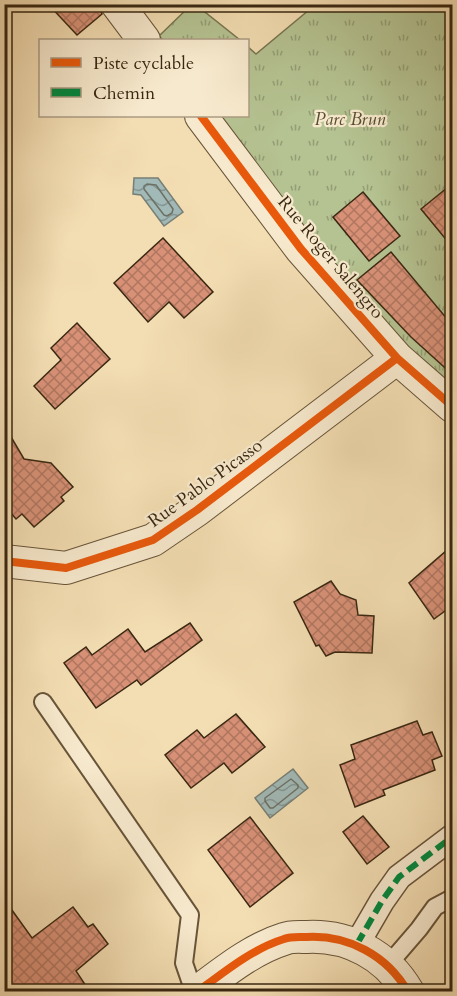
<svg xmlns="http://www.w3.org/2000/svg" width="457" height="996" font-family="Cardo,serif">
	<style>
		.park { fill: url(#park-tufts); stroke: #777451; stroke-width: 1.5 }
		.water { fill: url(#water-waves); stroke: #777f75; stroke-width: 1.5 }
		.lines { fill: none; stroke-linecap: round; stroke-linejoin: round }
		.shore { stroke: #6d7064; stroke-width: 1.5 }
		.building { fill: url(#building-cross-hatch); stroke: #392711; stroke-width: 1.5 }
		.service-casing { stroke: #685439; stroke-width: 20 }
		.pedestrian-casing { stroke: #685439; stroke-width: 27 }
		.minor-casing { stroke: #685439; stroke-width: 34 }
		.service { stroke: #f7e9cd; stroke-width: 16 }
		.pedestrian { stroke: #f7e9cd; stroke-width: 24 }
		.minor { stroke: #f7e9cd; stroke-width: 32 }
		.quiet { stroke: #00873e; stroke-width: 6; stroke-dasharray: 12 6; stroke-linecap: butt }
		.cycleway-casing { stroke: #f7e9cd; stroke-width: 11 }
		.cycleway { stroke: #e8590c; stroke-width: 8 }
		.labels { text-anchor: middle; stroke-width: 4.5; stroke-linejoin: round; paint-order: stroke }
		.park-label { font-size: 18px; font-style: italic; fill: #584e31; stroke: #f7e9cd }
		.street-label { font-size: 18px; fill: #392711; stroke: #f7e9cd }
	</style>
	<defs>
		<pattern id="park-tufts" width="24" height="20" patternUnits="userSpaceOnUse" patternTransform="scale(1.5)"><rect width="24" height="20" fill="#b5c291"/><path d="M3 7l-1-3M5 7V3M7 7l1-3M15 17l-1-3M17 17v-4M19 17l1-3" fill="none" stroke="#949e75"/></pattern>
		<pattern id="water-waves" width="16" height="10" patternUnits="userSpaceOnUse" patternTransform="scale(1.5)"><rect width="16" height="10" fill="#a1b9b7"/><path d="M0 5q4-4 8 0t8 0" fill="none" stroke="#849693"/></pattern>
		<pattern id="building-cross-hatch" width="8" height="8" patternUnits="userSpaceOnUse" patternTransform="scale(1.5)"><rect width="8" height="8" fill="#d89177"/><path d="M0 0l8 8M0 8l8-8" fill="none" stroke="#b07660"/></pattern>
	</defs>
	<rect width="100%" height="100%" fill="#f3ddb2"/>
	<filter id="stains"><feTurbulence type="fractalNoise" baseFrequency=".00333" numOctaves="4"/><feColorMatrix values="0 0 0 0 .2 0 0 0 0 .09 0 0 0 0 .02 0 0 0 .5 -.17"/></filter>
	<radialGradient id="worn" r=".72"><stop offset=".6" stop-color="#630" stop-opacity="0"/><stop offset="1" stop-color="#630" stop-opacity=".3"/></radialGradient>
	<path class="park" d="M 192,4 L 196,5 L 240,40 L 163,40 L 159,36 Z
		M 315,5 L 452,5 L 452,388 C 360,311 291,210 218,116 L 248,116 L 248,47 L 256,54 Z"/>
	<path class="water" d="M 134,178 L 158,178 L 183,212 L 164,226 L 141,195 L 133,194 Z
		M 293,769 L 308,788 L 270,818 L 255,798 Z"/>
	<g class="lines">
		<path class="shore" d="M 147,184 L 156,185 L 173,209 L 172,213 L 167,216 L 164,215 L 144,189 L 144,186 Z
			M 291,779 L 298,785 L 298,788 L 273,808 L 270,808 L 265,801 L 265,798 Z"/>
	</g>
	<path class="building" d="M 48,4 L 99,4 L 102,14 L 77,35 Z
		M 453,183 L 453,248 L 421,209 Z
		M 363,192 L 400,236 L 369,261 L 333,217 Z
		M 163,238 L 213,292 L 184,318 L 169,302 L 148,322 L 114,283 Z
		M 391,252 L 453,326 L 453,375 L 411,337 L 357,280 Z
		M 77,323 L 110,359 L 55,409 L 34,386 L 61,360 L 51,348 Z
		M 4,425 L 24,459 L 51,463 L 73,487 L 61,497 L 64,501 L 34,527 L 22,514 L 16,519 L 4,505 Z
		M 453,545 L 453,605 L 434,619 L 409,583 Z
		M 331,581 L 340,594 L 356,600 L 358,615 L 374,616 L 372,653 L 335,652 L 326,656 L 319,645 L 316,646 L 294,602 Z
		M 190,623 L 202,640 L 141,685 L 137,680 L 96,708 L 64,663 L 86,647 L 92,655 L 128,629 L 145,652 Z
		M 236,714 L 265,747 L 232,773 L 224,763 L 191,788 L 165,755 L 197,730 L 204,738 Z
		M 417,721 L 423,735 L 432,732 L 442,756 L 432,760 L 435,770 L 383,790 L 385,795 L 355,807 L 340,765 L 355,759 L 351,745 Z
		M 363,816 L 389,847 L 367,864 L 343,832 Z
		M 250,817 L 293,873 L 250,907 L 208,850 Z
		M 4,899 L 32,938 L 73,907 L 88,927 L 93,924 L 108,944 L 76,971 L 90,992 L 4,992 Z"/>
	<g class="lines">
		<g class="service-casing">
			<path id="service" d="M 43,702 L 190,915 L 184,963 L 194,992
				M 388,965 L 419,929 L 435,907 L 452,898"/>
		</g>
		<g class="pedestrian-casing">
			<path id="pedestrian" d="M 357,944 L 382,901 L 399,877 L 452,837"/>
		</g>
		<g class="minor-casing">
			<path id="minor" d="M 117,4 L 144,40
				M 201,116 L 301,249 L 397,358 L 452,406
				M 4,561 L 66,568 L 153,540 L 197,510 L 397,358
				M 197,992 C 224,972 252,949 284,939 C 291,936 300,937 307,937 C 348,935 387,955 408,992"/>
		</g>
		<use href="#service" class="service"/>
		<use href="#pedestrian" class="pedestrian"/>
		<use href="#minor" class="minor"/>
		<path class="quiet" d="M 357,944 L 382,901 L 399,877 L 452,837"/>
		<g class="cycleway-casing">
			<path id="cycleway" d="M 201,116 L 301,249 L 397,358 L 452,406
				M 4,561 L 66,568 L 153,540 L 197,510 L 397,358
				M 197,992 C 224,972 252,949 284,939 C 291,936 300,937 307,937 C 348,935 387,955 408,992"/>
		</g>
		<use href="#cycleway" class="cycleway"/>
	</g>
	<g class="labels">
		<g class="park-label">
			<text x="350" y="125">Parc Brun</text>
		</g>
		<g class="street-label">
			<text transform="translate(331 257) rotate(50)" y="6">Rue Roger Salengro</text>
			<text transform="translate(205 483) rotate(-36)" y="6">Rue Pablo Picasso</text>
		</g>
	</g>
	<rect width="457" height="996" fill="none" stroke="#f3ddb2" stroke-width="24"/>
	<rect x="6" y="6" width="445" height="984" fill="none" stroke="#392711" stroke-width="3"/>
	<rect x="12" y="12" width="433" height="972" fill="none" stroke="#392711" stroke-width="1.5"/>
	<rect x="39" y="39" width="210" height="78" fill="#f7e9cd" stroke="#ab9b82" stroke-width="1.5"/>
	<rect x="51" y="58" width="30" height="9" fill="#e8590c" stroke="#ab9b82" stroke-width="1.5"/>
	<text x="93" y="69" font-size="18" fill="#392711">Piste cyclable</text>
	<rect x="51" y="88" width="30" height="9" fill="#00873e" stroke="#ab9b82" stroke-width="1.5"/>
	<text x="93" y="99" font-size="18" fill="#392711">Chemin</text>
	<rect width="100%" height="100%" filter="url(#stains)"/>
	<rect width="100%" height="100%" fill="url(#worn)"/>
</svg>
